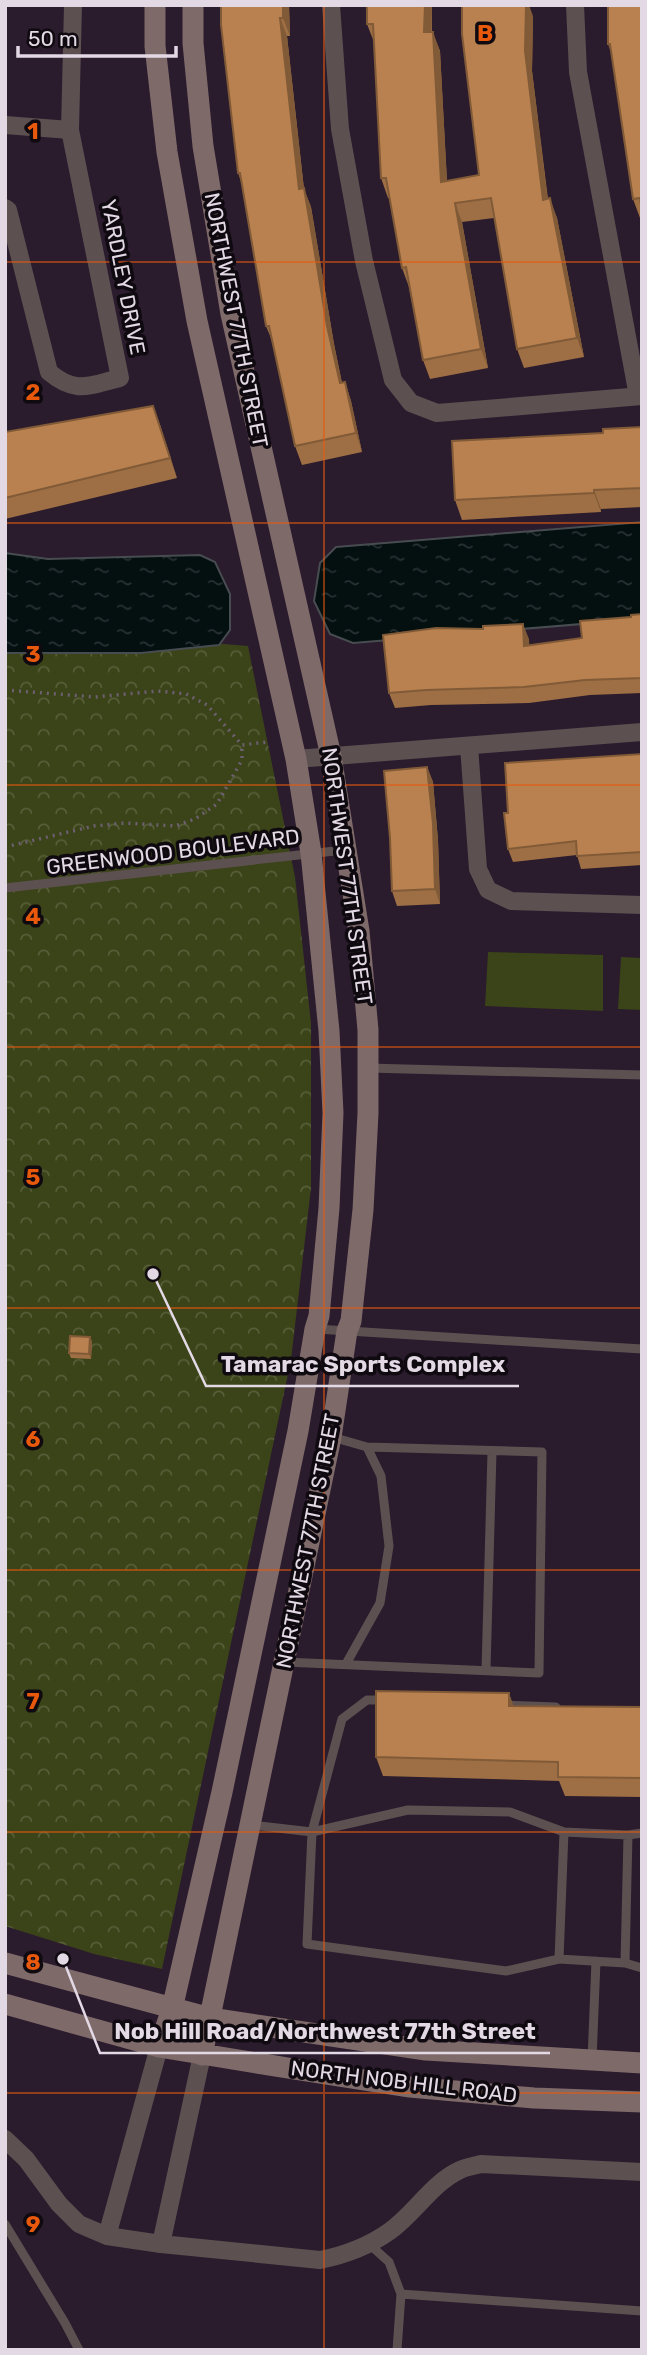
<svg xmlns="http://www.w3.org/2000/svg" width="647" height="2355" font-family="Rubik,sans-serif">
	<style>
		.green { fill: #3b4318 }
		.forest { fill: url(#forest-crowns) }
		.water { fill: url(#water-ripples); stroke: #474c50; stroke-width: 2 }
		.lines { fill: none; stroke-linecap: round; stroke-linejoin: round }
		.path { stroke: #6d6070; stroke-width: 3.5; stroke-dasharray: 2 5; stroke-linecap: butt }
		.lane { stroke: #5d5050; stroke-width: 9 }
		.street { stroke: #5d5050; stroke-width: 18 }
		.secondary { stroke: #7f6a6a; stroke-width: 21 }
		.wall { fill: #9e6f44 }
		.shaded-wall { fill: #815a37 }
		.building { fill: #b8814f; stroke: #815a37; stroke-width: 2 }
		.grid { fill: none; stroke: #e8590c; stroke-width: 2; stroke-opacity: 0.55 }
		.labels { text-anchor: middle; stroke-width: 7; stroke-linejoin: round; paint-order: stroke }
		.street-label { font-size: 21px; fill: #e3d9e5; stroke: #0f0910 }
		.grid-label { font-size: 23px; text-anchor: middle; font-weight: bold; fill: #e8590c; stroke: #0f0910; stroke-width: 7; stroke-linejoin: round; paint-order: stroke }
		.leader { fill: none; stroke: #e3d9e5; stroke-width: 2.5 }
		.callout-dot { fill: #e3d9e5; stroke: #0f0910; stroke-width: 2.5 }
		.callout-label { font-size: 23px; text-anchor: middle; font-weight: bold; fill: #e3d9e5; stroke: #0f0910; stroke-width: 7; stroke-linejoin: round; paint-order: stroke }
	</style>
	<defs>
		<pattern id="forest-crowns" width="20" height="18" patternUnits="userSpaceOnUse" patternTransform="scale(1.75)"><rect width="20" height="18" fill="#3b4318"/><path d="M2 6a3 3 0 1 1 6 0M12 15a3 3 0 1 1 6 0" fill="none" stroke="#575e39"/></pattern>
		<pattern id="water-ripples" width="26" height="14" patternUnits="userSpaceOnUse" patternTransform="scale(1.75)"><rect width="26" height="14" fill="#040f10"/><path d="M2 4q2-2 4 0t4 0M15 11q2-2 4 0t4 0" fill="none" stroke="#283133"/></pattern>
	</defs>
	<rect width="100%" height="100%" fill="#2a1b2d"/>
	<path class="green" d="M 488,952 L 603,955 L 603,1011 L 485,1006 Z
		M 621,957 L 642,958 L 642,1010 L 618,1009 Z"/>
	<path class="forest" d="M 212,643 L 248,646 L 295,877 L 311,1023 L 311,1188 L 291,1360 L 162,1969 L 94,1954 L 5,1926 L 5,644 Z"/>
	<path class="water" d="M 642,522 L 642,619 L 353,643 L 330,634 L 314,601 L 320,563 L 336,547 Z
		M 5,553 L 48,559 L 200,555 L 215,562 L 230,594 L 230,630 L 219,645 L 141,653 L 5,653 Z"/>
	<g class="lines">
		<path class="path" d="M 5,690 L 95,697 L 158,691 L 186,694 L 207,705 L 242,745 L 267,742
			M 5,847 L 94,826 L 125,823 L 175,826 L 195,819 L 217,804 L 242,760 L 242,745"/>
		<path class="lane" d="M 5,888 L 344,850
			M 368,1068 L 642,1075
			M 316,1329 L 642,1349
			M 284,1662 L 539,1673 L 542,1452 L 367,1447 L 332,1437
			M 346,1664 L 380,1603 L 389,1546 L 381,1476 L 367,1447
			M 486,1670 L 492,1452
			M 504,1705 L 556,1707
			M 251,1825 L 312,1832 L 342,1719 L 367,1700 L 388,1700
			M 642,1833 L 628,1835 L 625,1963 L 642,1968
			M 559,1959 L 564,1832
			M 625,1963 L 559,1959 L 506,1971 L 307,1944 L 312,1832 L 408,1810 L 510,1812 L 564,1832 L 628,1835
			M 592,2060 L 596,1961
			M 5,2224 L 65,2323 L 79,2350
			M 369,2244 L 389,2262 L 401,2294 L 642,2311
			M 397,2350 L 401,2294"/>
		<path class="street" d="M 331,5 L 340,129 L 364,261 L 393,380 L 411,403 L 437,413 L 642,396
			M 575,5 L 578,72 L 638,396
			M 5,125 L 70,130
			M 5,208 L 8,210 L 49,372 C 76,395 90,385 120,378 L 70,130 L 73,5
			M 469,746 L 478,869 L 488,890 L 511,901 L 642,905
			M 296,759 L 642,732
			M 5,2139 L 26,2159 L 59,2204 L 79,2224 L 107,2236 L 161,2244 L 320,2260 C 345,2255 369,2246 390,2231 C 415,2213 432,2183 460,2170 C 466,2167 474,2166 481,2164 L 642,2172
			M 107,2236 L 159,2047
			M 161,2244 L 202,2055"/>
		<path class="secondary" d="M 155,5 L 155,46 L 167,152 L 197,321 L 296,759 L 311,853 L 329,1031 L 333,1113 L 329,1208 L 319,1316 L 315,1329 L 298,1431 L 222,1792 L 172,2009 L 159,2047
			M 193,5 L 193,43 L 203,146 L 231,314 L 331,756 L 359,931 L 368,1030 L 368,1113 L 363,1210 L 351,1321 L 347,1331 L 331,1437 L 202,2055
			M 5,1963 L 210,2018 L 426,2050 L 642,2063
			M 5,2004 L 159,2047 L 306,2071 L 410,2087 L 534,2098 L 642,2102"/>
	</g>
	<path class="wall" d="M 221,5 L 289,5 L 290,36 L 287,36 L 304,189 L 311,207 L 334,344 L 342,383 L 345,382 L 351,401 L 362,452 L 302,465 L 295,446 L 273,343 L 266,326 L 243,187 L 238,173 Z
		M 367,5 L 432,5 L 432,32 L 440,51 L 447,181 L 479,175 L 533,16 L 532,71 L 548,199 L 557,218 L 584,357 L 524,368 L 517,349 L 494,218 L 462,222 L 488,368 L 430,379 L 423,360 L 409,287 L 402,268 L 390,198 L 388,198 L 381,178 L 374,42 L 367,24 Z
		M 642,5 L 642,218 L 640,218 L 633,199 L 611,52 L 608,44 Z
		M 160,425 L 177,478 L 5,519 L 5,432 Z
		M 642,427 L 642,507 L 601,509 L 601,512 L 462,520 L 455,500 L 603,433 Z
		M 642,614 L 642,693 L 590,695 L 529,703 L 431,705 L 395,708 L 389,693 L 529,639 L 529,645 L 582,638 L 631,617 Z
		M 642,754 L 642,865 L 581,869 L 577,855 L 513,862 L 508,849 L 508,813 Z
		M 427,767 L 433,782 L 438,840 L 440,904 L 397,906 L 392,891 Z
		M 90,1337 L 92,1342 L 91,1359 L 71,1358 L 69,1353 Z
		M 509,1693 L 513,1706 L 642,1707 L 642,1797 L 565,1796 L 559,1781 L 383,1776 L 376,1757 Z"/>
	<path class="shaded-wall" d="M 283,5 L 289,5 L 290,36 L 283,18 Z
		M 425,5 L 432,5 L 431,52 L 424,32 Z
		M 523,5 L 529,5 L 533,16 L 532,71 L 550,219 L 543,200 L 525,51 Z
		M 280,18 L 287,36 L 304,189 L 311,207 L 334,344 L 346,402 L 340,383 L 327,326 L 299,189 Z
		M 433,32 L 440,51 L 448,201 L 441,182 Z
		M 550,198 L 557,218 L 584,357 L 577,338 Z
		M 455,203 L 462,222 L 488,368 L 481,349 Z
		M 345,382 L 351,401 L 362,452 L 356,433 Z
		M 153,406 L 160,425 L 177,478 L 170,458 Z
		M 594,490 L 601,509 L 601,512 L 594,493 Z
		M 523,624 L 529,639 L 530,661 L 524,646 Z
		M 427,767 L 433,782 L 438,840 L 440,904 L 435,889 Z
		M 90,1337 L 92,1342 L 91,1359 L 89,1354 Z
		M 509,1693 L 516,1713 L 509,1706 Z"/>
	<path class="building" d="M 221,5 L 283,5 L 283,18 L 280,18 L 299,189 L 304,188 L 327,326 L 340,383 L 345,382 L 356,433 L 295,446 L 269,326 L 266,326 L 240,173 L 238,173 L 221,25 Z
		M 367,5 L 425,5 L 424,32 L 433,32 L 441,182 L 479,175 L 462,34 L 462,5 L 526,5 L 525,51 L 543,200 L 550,198 L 577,338 L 517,349 L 491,198 L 455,203 L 481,349 L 423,360 L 406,267 L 402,268 L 386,178 L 381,178 L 373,24 L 367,24 Z
		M 608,5 L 642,5 L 642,210 L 640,198 L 633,199 L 610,44 L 608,44 Z
		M 153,406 L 170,458 L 5,498 L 5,432 Z
		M 642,427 L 642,488 L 594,490 L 594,493 L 455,500 L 452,441 L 603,433 L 603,429 Z
		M 642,614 L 642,678 L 585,680 L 524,687 L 426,690 L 389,693 L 383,635 L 436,628 L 483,629 L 483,626 L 523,624 L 524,646 L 582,638 L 580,621 L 631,617 L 631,615 Z
		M 642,754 L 642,852 L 577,856 L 576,841 L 508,849 L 504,813 L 508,813 L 505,763 Z
		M 427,767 L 433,824 L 435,889 L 392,891 L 390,838 L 384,771 Z
		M 70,1336 L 90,1337 L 89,1354 L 69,1353 Z
		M 376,1691 L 509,1693 L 509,1706 L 642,1707 L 642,1778 L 558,1777 L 558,1762 L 376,1757 Z"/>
	<path class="grid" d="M 324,5 L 324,2350M 5,262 L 642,262M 5,523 L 642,523M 5,785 L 642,785M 5,1047 L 642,1047M 5,1308 L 642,1308M 5,1570 L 642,1570M 5,1832 L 642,1832M 5,2093 L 642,2093"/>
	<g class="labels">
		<g class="street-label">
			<text transform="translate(123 277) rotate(79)" y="7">YARDLEY DRIVE</text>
			<text transform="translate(236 320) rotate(79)" y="7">NORTHWEST 77TH STREET</text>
			<text transform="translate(173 852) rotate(-7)" y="7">GREENWOOD BOULEVARD</text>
			<text transform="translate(347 876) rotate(82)" y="7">NORTHWEST 77TH STREET</text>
			<text transform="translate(308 1541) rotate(-79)" y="7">NORTHWEST 77TH STREET</text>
			<text transform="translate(404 2082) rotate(7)" y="7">NORTH NOB HILL ROAD</text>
		</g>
	</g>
	<g class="grid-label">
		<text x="485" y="41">B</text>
		<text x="33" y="139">1</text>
		<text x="33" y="400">2</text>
		<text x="33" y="662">3</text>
		<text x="33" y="924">4</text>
		<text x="33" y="1185">5</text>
		<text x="33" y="1447">6</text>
		<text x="33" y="1709">7</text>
		<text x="33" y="1970">8</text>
		<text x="33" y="2232">9</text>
	</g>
	<path class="leader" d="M153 1274L206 1386H519M63 1959L100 2053H550"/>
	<g class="callout-dot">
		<circle cx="153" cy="1274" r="7"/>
		<circle cx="63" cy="1959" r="7"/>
	</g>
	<g class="callout-label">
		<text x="363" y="1372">Tamarac Sports Complex</text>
		<text x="325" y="2039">Nob Hill Road/Northwest 77th Street</text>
	</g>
	<rect width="647" height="2355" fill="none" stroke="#e3d9e5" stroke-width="14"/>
	<path d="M18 46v10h158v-10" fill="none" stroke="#e3d9e5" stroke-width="3.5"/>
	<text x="28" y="46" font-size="21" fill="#e3d9e5" stroke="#0f0910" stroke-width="5" paint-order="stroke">50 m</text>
</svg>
